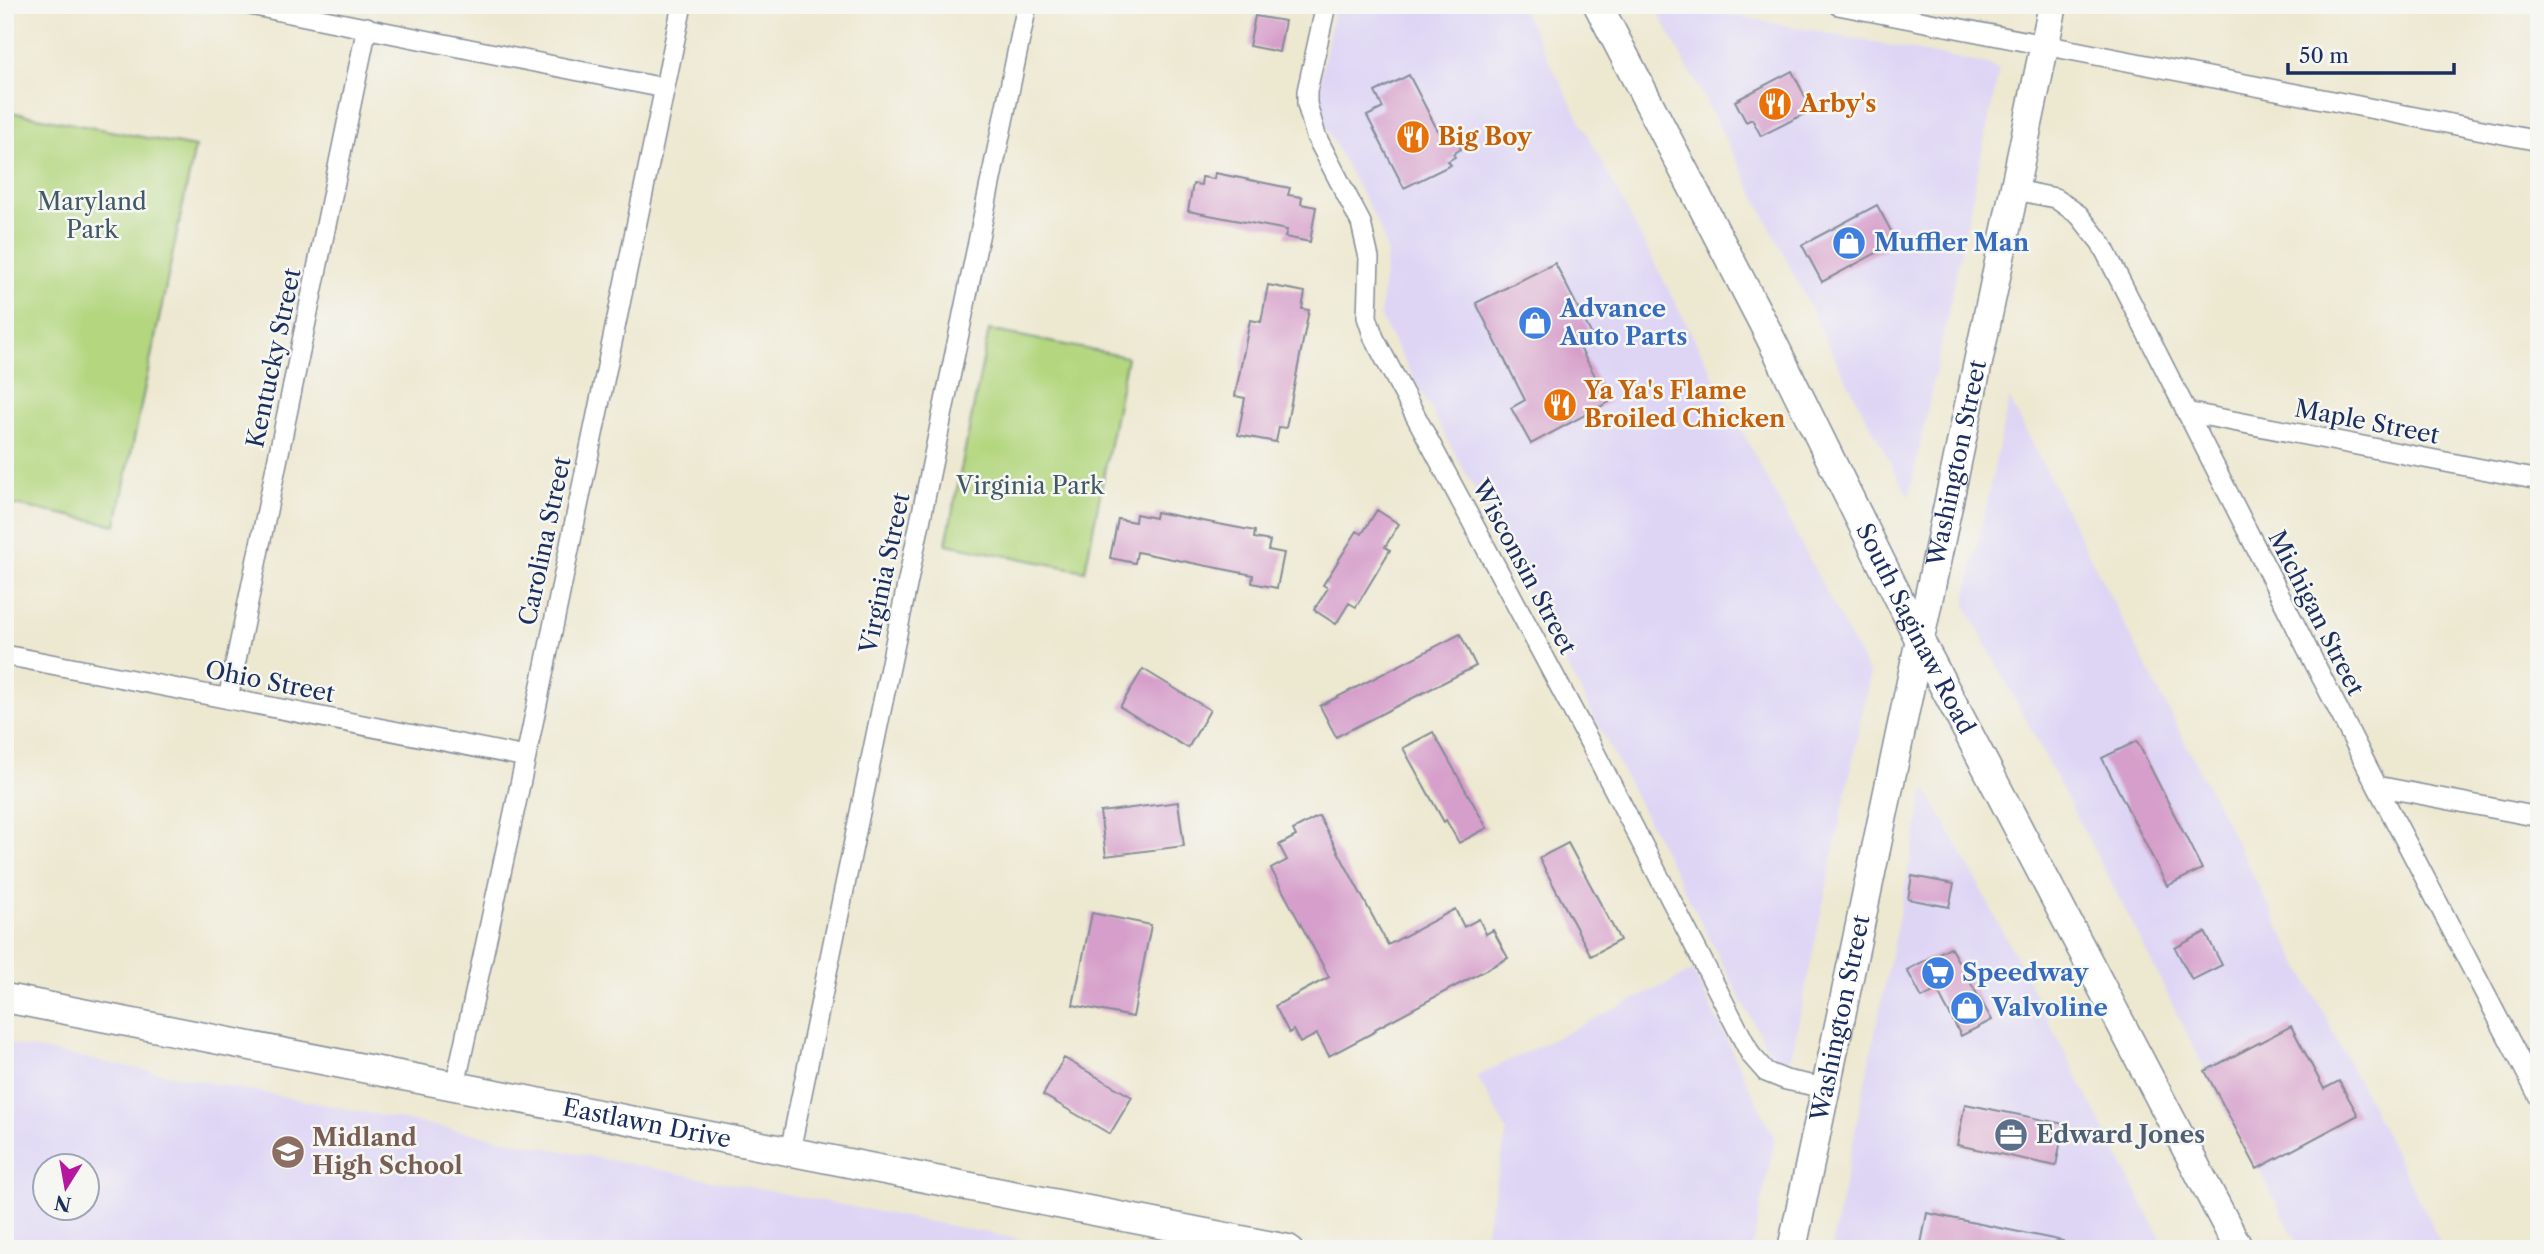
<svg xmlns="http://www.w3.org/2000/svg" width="2544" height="1254" font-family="'Libre Caslon Text',serif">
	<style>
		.built { fill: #ded5f5; fill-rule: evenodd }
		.park { fill: #b3d67e; stroke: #67826e; stroke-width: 2 }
		.building { fill: #d69eca }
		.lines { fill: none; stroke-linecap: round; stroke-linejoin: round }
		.street-casing { stroke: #848c97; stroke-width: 22 }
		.secondary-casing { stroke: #848c97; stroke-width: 31 }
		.street { stroke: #fff; stroke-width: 19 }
		.secondary { stroke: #fff; stroke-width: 28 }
		.labels { text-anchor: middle; stroke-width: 5; stroke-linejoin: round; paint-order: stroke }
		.food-label { font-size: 24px; font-weight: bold; fill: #c56008; stroke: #f6f6f2; text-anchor: start }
		.park-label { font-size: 24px; fill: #415966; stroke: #f6f6f2 }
		.shop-label { font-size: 24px; font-weight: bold; fill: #366cbe; stroke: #f6f6f2; text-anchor: start }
		.street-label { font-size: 24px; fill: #1b2f5e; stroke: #f6f6f2 }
		.service-label { font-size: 24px; font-weight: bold; fill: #4e5e75; stroke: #f6f6f2; text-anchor: start }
		.education-label { font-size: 24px; font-weight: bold; fill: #785e54; stroke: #f6f6f2; text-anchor: start }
	</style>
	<rect width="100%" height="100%" fill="#f6f6f2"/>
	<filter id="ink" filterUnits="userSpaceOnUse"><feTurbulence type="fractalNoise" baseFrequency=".0143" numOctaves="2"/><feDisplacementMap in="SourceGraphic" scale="14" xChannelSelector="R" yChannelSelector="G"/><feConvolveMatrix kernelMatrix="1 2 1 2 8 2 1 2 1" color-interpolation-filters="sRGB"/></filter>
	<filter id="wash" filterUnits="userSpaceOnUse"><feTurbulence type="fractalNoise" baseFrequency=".00686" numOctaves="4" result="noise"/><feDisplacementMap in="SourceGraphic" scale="28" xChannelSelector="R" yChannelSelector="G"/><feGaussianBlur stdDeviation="1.57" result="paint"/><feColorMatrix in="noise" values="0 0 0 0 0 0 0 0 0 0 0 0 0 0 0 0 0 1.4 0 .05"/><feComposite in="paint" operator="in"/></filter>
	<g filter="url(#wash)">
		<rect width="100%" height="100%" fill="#ede8d0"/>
		<path class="built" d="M 1335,5 L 1520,5 L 1870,676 L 1791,1059 L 1782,1060 L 1774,1057 L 1767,1049 L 1485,508 L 1384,324 L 1380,314 L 1387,255 L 1384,240 L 1377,222 L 1328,132 L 1319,102 L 1319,88 Z
			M 1654,5 L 1680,5 L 1809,30 L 1992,65 L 1999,71 L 1909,498 L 1837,362 L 1742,170 Z
			M 2009,398 L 2444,1249 L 2300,1249 L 2260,1171 L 2257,1169 L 2234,1128 L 2129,917 L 1965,604 Z
			M 1925,787 L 1971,870 L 2166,1249 L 1831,1249 Z
			M 1693,971 L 1775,1139 L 1752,1249 L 1482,1249 L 1507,1131 L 1477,1076 Z
			M 5,1043 L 275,1095 L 1070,1249 L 5,1249 ZM 88,1166 L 88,1208 L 46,1208 L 46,1166 Z"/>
		<path class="park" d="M 5,111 L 195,147 L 116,525 L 5,503 Z
			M 989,330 L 1127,357 L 1085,571 L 946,544 Z"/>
		<g id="blocks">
			<path class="building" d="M 1255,16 L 1285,21 L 1279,52 L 1249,46 Z
				M 1792,71 L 1812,110 L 1761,136 L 1752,119 L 1746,122 L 1735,101 Z
				M 1409,75 L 1440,135 L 1451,129 L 1461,149 L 1453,154 L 1455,157 L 1448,161 L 1451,165 L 1404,188 L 1367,116 L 1383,108 L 1375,92 Z
				M 1215,173 L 1290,188 L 1288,195 L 1302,197 L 1301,204 L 1316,207 L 1310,242 L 1285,237 L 1287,230 L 1188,211 L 1193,184 L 1201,185 L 1202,177 L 1214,179 Z
				M 1877,205 L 1897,242 L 1822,282 L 1802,245 Z
				M 1555,263 L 1595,341 L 1580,348 L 1609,402 L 1531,444 L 1511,408 L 1525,400 L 1476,303 Z
				M 1268,285 L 1305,292 L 1302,309 L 1309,310 L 1286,428 L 1279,427 L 1276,442 L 1238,435 L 1245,398 L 1235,396 L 1250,320 L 1261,322 Z
				M 1377,510 L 1399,524 L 1385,547 L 1390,550 L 1356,607 L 1349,603 L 1336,624 L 1314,610 L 1328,588 L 1323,585 L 1357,531 L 1362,534 Z
				M 1156,512 L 1255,531 L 1254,538 L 1270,541 L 1268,550 L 1284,553 L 1277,588 L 1252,583 L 1253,575 L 1137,552 L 1135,563 L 1110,558 L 1118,519 L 1135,522 L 1136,514 L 1155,518 Z
				M 1460,634 L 1476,666 L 1336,737 L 1320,706 Z
				M 1143,669 L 1210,710 L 1188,748 L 1120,707 Z
				M 1433,732 L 1487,828 L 1459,843 L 1446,820 L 1444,822 L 1403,748 Z
				M 2137,741 L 2202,869 L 2167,886 L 2102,758 Z
				M 1178,802 L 1184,846 L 1106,856 L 1100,812 Z
				M 1319,816 L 1388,945 L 1455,909 L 1464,927 L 1479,919 L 1486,934 L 1493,930 L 1508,958 L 1375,1029 L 1376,1031 L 1329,1056 L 1317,1034 L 1300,1043 L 1293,1030 L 1289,1033 L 1275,1006 L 1329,977 L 1271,869 L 1287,860 L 1279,845 L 1296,836 L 1293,830 Z
				M 1568,843 L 1620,940 L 1591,956 L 1539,858 Z
				M 1912,876 L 1954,884 L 1949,907 L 1908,899 Z
				M 1092,913 L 1151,925 L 1133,1017 L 1073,1005 Z
				M 2205,932 L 2222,965 L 2192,980 L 2175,948 Z
				M 1950,947 L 1992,1020 L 1961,1036 L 1937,990 L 1922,998 L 1907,970 Z
				M 2291,1026 L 2324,1089 L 2339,1081 L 2358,1115 L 2257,1169 L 2205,1071 Z
				M 1064,1058 L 1132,1097 L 1110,1134 L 1043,1095 Z
				M 1965,1104 L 2064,1124 L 2056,1166 L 1957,1145 Z
				M 1927,1213 L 2063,1241 L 2062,1249 L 1920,1249 Z"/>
		</g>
	</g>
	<g filter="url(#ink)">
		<use href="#blocks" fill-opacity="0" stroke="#848c97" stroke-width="2"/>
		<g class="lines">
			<g class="street-casing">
				<path id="street" d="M 250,5 L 664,88
					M 1326,5 L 1307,91 L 1307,104 L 1316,136 L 1361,223 L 1369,258 L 1367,317 L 1374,338 L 1590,743 L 1751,1055 L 1766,1072 L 1786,1080 L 1825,1088
					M 1838,5 L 2539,141
					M 2015,190 L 2055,198 L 2079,215 L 2101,243 L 2377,786 L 2539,1097
					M 2186,412 L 2539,480
					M 5,655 L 526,757
					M 228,699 L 367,27
					M 2377,786 L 2539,817
					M 455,1086 L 526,757 L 682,5
					M 790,1151 L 1027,5"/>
			</g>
			<g class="secondary-casing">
				<g id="secondary">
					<path id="s1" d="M 1598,5 L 1766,329 L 1919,639 L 2239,1249"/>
					<path id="s2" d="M 5,998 L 1288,1249"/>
					<path id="s3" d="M 1792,1249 L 2053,5"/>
				</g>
			</g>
			<use href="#street" class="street"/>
			<use href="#secondary" class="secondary"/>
		</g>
	</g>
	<defs>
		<g id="restaurant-disc" transform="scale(1.75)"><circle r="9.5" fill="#e8710a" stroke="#f6f6f2"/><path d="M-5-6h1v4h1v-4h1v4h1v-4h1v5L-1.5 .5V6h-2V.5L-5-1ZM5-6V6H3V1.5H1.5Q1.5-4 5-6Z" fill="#fff"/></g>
		<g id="shop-disc" transform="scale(1.75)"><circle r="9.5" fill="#3f7fe0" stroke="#f6f6f2"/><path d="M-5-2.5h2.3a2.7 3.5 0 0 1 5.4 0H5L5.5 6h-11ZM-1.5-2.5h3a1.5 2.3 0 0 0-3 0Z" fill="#fff"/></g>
		<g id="supermarket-disc" transform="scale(1.75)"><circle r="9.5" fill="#3f7fe0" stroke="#f6f6f2"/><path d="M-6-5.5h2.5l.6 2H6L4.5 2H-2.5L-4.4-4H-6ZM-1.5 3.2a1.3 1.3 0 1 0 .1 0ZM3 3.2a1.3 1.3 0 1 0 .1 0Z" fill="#fff"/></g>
		<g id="office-disc" transform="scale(1.75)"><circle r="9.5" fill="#5c6f8a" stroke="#f6f6f2"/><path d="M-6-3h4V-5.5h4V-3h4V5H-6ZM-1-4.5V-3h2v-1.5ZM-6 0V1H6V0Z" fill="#fff"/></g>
		<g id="school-disc" transform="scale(1.75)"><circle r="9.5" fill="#8d6e63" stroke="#f6f6f2"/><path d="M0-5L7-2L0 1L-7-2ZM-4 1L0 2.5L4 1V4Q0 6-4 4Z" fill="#fff"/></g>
	</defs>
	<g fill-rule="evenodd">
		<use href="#restaurant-disc" x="1775" y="104"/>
		<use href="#restaurant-disc" x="1413" y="137"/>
		<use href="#shop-disc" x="1849" y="243"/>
		<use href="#shop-disc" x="1535" y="323"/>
		<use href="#restaurant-disc" x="1560" y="405"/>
		<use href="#supermarket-disc" x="1938" y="973"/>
		<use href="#shop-disc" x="1967" y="1008"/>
		<use href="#office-disc" x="2011" y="1135"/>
		<use href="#school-disc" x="288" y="1152"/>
	</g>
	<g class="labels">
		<g class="food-label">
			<text x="1800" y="112">Arby's</text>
			<text x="1438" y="145">Big Boy</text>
			<text x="1584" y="399">Ya Ya's Flame<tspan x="1584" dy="28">Broiled Chicken</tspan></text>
		</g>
		<g class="park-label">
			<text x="92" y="210">Maryland<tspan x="92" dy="28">Park</tspan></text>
			<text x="1030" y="494">Virginia Park</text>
		</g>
		<g class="shop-label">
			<text x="1874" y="251">Muffler Man</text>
			<text x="1560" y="317">Advance<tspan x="1560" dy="28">Auto Parts</tspan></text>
			<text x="1962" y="981">Speedway</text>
			<text x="1992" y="1016">Valvoline</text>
		</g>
		<g class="street-label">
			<text transform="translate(274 358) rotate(-78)" y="8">Kentucky Street</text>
			<text transform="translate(2367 422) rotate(11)" y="8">Maple Street</text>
			<text dy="8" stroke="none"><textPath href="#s3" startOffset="803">Washington Street</textPath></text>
			<text transform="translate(545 541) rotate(-78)" y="8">Carolina Street</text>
			<text transform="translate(1524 567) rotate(62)" y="8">Wisconsin Street</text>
			<text transform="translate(885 573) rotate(-78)" y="8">Virginia Street</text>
			<text transform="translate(2316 613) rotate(63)" y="8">Michigan Street</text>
			<text dy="8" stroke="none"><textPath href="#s1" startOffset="700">South Saginaw Road</textPath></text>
			<text transform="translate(270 682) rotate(11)" y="8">Ohio Street</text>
			<text dy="8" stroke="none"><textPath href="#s3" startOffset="236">Washington Street</textPath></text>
			<text dy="8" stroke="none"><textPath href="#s2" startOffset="654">Eastlawn Drive</textPath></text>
		</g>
		<g class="service-label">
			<text x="2036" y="1143">Edward Jones</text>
		</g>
		<g class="education-label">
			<text x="312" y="1146">Midland<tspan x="312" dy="28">High School</tspan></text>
		</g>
	</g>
	<rect width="2544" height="1254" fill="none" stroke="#f6f6f2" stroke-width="28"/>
	<g transform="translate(66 1187) rotate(191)"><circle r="33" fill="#f6f6f2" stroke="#9ea6b7" stroke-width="2"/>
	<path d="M0-5L12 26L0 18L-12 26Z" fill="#b5179e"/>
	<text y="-10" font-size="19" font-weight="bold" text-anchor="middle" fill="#1b2f5e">N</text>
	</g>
	<path d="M2288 63v10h166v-10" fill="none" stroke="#1b2f5e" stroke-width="3.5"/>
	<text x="2299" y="63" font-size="21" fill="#1b2f5e" stroke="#f6f6f2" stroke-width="5" paint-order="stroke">50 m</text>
</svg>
